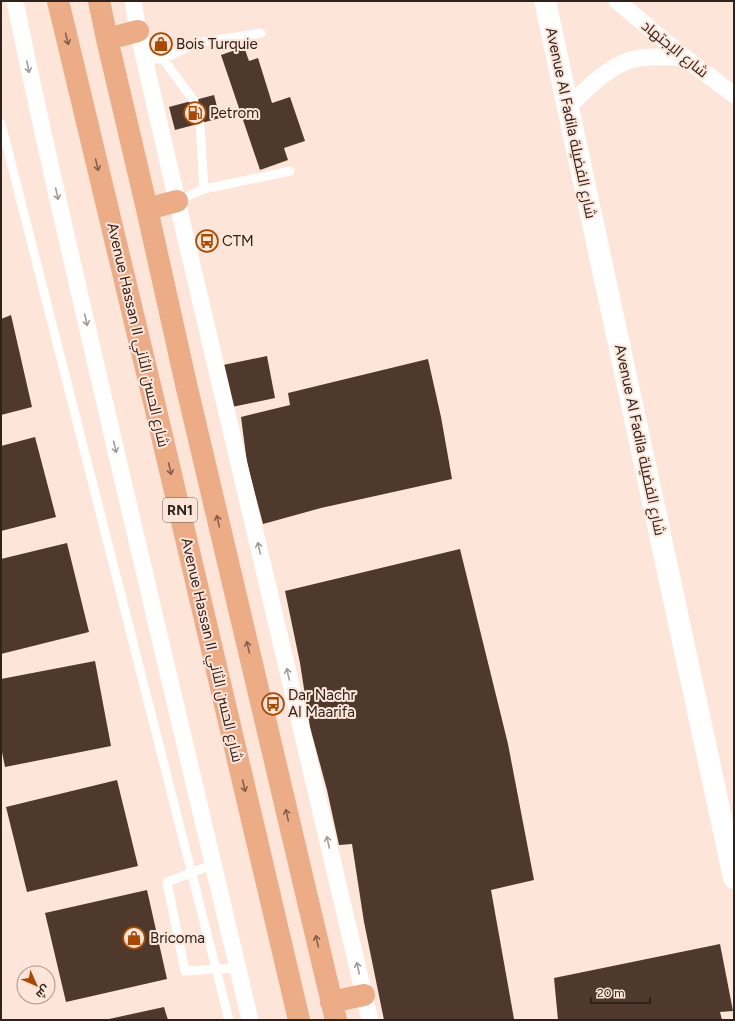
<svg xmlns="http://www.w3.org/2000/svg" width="735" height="1021" font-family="Figtree,Cairo,sans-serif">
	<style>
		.building { fill: #4f382c }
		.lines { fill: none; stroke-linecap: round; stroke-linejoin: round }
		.service { stroke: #fff; stroke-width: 9 }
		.minor { stroke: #fff; stroke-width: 17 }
		.tertiary { stroke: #fff; stroke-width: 22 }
		.primary { stroke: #ecac86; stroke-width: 22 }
		.oneway { stroke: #83604c }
		.oneway2 { stroke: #a09c99 }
		.labels { text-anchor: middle; stroke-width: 4; stroke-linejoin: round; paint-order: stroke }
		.shield { fill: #fde5d9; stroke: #6b5c55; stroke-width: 1 }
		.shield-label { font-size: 14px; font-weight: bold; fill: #2d221c }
		.poi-label { font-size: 15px; fill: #2d221c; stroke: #fde5d9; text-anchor: start }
		.street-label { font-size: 15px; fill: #2d221c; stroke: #fde5d9 }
	</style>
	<rect width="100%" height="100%" fill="#fde5d9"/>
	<path class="building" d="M 244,47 L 249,61 L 258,58 L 272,103 L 290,97 L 305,141 L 284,148 L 288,160 L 260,170 L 221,55 Z
		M 214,95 L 220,118 L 175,130 L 169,107 Z
		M 11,315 L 32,407 L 1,415 L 1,319 Z
		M 267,356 L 275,398 L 232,407 L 223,365 Z
		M 428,359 L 441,417 L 452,479 L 321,508 L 263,524 L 247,463 L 241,417 L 290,405 L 288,393 Z
		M 35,437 L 56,517 L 1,531 L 1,446 Z
		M 67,543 L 89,632 L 1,654 L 1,559 Z
		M 460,549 L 508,744 L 534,880 L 491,890 L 514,1019 L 384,1020 L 364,922 L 352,844 L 339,845 L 327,790 L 310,727 L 300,663 L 285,591 Z
		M 95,661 L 111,746 L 5,767 L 1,747 L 1,679 Z
		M 117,780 L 138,866 L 27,892 L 6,807 Z
		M 147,890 L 167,979 L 66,1002 L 45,913 Z
		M 720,944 L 733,1011 L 720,1012 L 722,1020 L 558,1020 L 554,978 Z
		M 164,1007 L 168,1020 L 109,1020 L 109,1019 Z"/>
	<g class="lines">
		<path class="service" d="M 144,59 L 163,59 L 194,101
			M 163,59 L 196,43 L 261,33
			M 1,123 L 229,1020
			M 200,124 L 204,189
			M 177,201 L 204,189 L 290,171
			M 212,865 L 167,882 L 185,971 L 237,968"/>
		<path class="minor" d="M 15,1 C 45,150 81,299 115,447 C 160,638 204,829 250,1020
			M 133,1 L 138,31 L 177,201 L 370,1020
			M 617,1 L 684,57 L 734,95
			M 568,107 C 584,92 602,72 623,63 C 639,55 666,57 684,57"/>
		<path class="tertiary" d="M 545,1 L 734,878"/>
		<path class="primary" d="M 58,1 L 154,402 L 299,1020
			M 99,1 L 107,39 L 147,209 L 186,384 L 336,1020
			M 107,39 L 138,31
			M 147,209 L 177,201
			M 331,1002 L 364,995"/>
	</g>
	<defs><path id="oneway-shaft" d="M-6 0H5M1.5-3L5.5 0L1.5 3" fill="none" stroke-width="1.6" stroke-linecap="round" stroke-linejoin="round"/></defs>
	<g class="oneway">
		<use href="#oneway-shaft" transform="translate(67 39) rotate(76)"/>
		<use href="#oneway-shaft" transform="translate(97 165) rotate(76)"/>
		<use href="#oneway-shaft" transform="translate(170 469) rotate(77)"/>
		<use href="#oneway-shaft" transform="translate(218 521) rotate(-103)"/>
		<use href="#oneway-shaft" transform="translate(248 647) rotate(-103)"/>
		<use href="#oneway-shaft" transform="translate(244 786) rotate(77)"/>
		<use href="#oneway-shaft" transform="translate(287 815) rotate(-103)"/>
		<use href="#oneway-shaft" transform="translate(317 941) rotate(-103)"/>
	</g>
	<g class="oneway2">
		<use href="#oneway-shaft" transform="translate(28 67) rotate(79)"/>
		<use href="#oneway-shaft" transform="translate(57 194) rotate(77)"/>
		<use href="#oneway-shaft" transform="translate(86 320) rotate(77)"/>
		<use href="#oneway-shaft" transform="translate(115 447) rotate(77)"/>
		<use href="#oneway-shaft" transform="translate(259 548) rotate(-103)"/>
		<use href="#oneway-shaft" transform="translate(288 674) rotate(-103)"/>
		<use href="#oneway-shaft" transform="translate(328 842) rotate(-103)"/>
		<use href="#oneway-shaft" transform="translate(358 968) rotate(-103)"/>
	</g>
	<defs>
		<g id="shop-ring" transform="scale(1.15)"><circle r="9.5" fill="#fde5d9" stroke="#a94900" stroke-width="1.5"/><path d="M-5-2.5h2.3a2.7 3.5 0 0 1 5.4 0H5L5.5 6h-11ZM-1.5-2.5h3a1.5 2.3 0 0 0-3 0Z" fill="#a94900"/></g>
		<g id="fuel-ring" transform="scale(1.15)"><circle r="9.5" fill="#fde5d9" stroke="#a94900" stroke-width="1.5"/><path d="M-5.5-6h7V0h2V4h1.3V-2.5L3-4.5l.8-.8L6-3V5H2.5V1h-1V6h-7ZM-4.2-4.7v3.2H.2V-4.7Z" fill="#a94900"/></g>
		<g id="bus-ring" transform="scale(1.15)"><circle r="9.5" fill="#fde5d9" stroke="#a94900" stroke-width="1.5"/><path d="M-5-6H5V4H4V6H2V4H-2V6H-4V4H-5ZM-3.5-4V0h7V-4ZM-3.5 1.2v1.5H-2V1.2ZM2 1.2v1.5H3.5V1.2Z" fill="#a94900"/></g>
	</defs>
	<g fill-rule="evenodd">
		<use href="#shop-ring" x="161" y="44"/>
		<use href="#fuel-ring" x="195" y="113"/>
		<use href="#bus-ring" x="207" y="241"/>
		<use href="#bus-ring" x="273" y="704"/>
		<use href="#shop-ring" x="134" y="938"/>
	</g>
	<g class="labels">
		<rect class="shield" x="163" y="498" width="34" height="24" rx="3"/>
		<g class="shield-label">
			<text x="180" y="515">RN1</text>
		</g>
		<g class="poi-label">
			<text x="176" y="49">Bois Turquie</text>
			<text x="210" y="118">Petrom</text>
			<text x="222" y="246">CTM</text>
			<text x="288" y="700">Dar Nachr<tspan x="288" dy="17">Al Maarifa</tspan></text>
			<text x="150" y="943">Bricoma</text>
		</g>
		<g class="street-label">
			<text transform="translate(675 49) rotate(39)" y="5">شارع الإجتهاد</text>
			<text transform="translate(571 123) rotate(78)" y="5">Avenue Al Fadila شارع الفضيلة</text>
			<text transform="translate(138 335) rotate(77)" y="5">Avenue Hassan II شارع الحسن الثاني</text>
			<text transform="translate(640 440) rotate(78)" y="5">Avenue Al Fadila شارع الفضيلة</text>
			<text transform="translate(212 650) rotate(77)" y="5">Avenue Hassan II شارع الحسن الثاني</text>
		</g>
	</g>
	<rect width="735" height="1021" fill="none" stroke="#2d221c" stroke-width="4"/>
	<g transform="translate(36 985) rotate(135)"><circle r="19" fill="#fde5d9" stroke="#aa978d"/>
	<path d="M0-3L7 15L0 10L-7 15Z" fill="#a94900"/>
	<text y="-6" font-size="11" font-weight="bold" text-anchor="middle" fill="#2d221c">ش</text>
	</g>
	<path d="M591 997v6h59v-6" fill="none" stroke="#2d221c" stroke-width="2"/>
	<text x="597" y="997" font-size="12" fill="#2d221c" stroke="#fde5d9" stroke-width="3" paint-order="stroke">20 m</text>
</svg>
